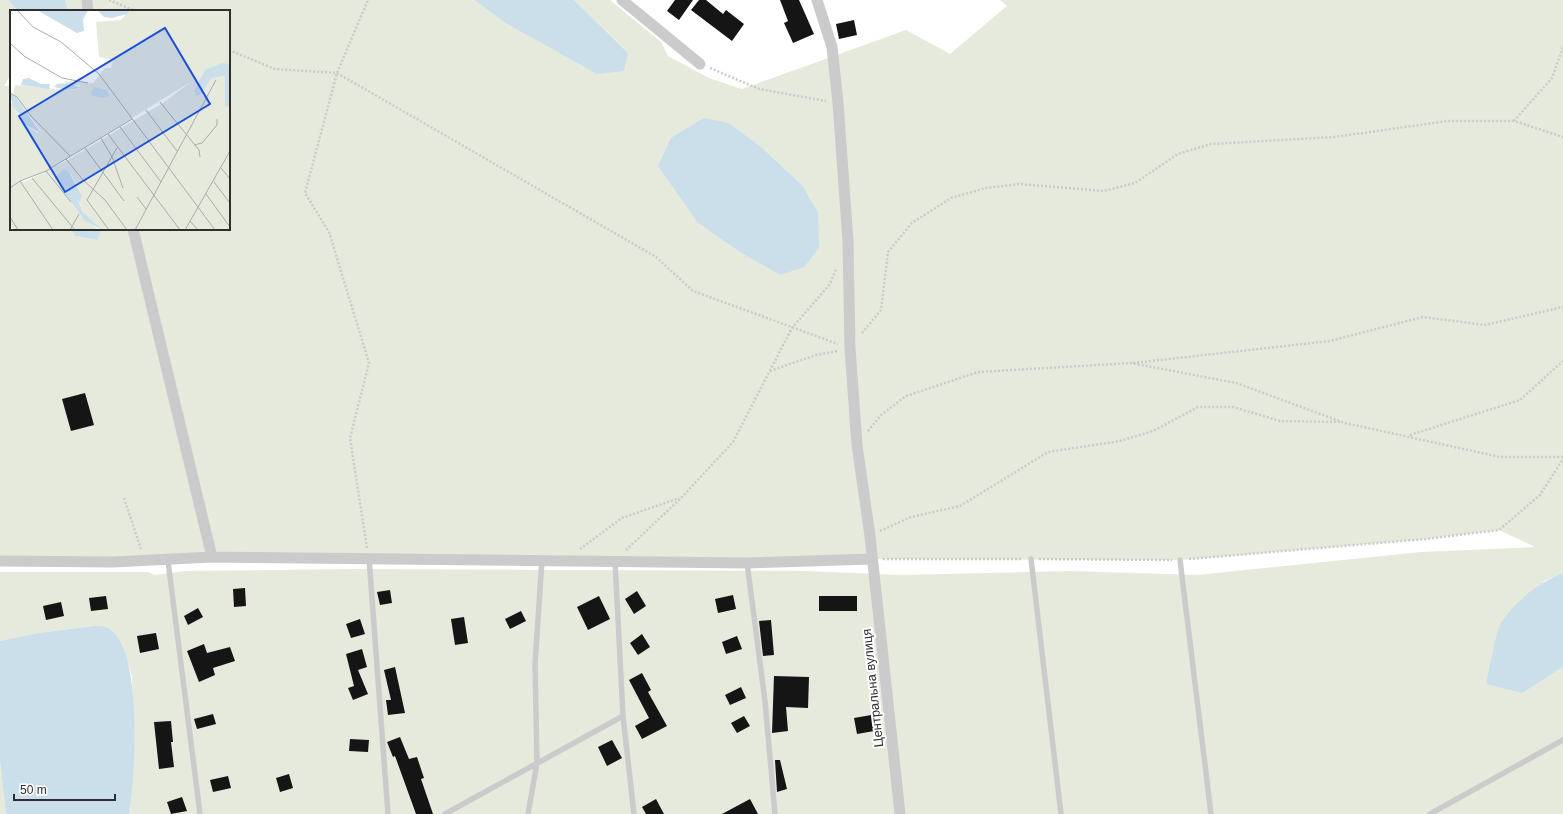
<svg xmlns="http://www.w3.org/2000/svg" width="1563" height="814" font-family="Arial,sans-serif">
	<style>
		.green { fill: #e5eadd; fill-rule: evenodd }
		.water { fill: #cadfe9 }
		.building { fill: #151515 }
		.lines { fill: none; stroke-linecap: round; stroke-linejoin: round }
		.path { stroke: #cbcbcb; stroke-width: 2.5; stroke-dasharray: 2 2; stroke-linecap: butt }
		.lane { stroke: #cbcbcb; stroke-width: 5.5 }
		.street { stroke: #cbcbcb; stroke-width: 11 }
		.labels { text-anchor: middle; stroke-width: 4; stroke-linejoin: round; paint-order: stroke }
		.street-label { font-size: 13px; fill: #2e2e2e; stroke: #fff }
		.inset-road { fill: none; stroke: #ababab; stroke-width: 1 }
		.view { fill: #1d4ed8; fill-opacity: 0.15; stroke: #1d4ed8; stroke-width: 2 }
		.inset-edge { fill: none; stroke: #2e2e2e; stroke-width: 2 }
	</style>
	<rect width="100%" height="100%" fill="#fff"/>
	<path class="green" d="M 0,0 L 8,0 L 18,11 L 11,11 L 11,74 L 4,86 L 11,86 L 11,229 L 71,229 L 75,236 L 96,240 L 101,229 L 229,229 L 229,11 L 68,11 L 65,0 L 474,0 L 504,22 L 628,53 L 574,0 L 610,0 L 661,42 L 668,56 L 709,78 L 742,89 L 906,30 L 950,54 L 1007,6 L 1000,0 L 1563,0 L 1563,573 L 1544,581 L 1486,683 L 1522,692 L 1563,667 L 1563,814 L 129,814 L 134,751 L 132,676 L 121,644 L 111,630 L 93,626 L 38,633 L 0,641 L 0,572 L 148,572 L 155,575 L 185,571 L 356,569 L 807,571 L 901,575 L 1071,571 L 1197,575 L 1421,552 L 1535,547 L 1499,530 L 1426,539 L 1180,560 L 872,559 L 0,561 ZM 729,123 L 760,146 L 802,185 L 780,275 L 741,253 L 698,223 Z
		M 0,761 L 6,814 L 0,814 Z"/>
	<path class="water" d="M 8,0 L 65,0 L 68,11 L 18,11 Z
		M 474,0 L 574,0 L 628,53 L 624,71 L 597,74 L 504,22 Z
		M 704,118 L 729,123 L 760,146 L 802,185 L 818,213 L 819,248 L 804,267 L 780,275 L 741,253 L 698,223 L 658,166 L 671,138 Z
		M 71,229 L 101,229 L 97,240 L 75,236 Z
		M 1563,573 L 1563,667 L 1522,693 L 1486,684 C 1489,671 1496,631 1501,623 C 1516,600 1538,583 1563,573 Z
		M 93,626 C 98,626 103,626 108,628 C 144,648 135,778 129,814 L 6,814 L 0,761 L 0,641 L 38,633 Z"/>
	<path class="building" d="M 675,0 L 693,0 L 679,20 L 667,11 Z
		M 699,0 L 706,0 L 723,14 L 726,10 L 744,24 L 732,41 L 691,10 Z
		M 780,0 L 799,0 L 814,34 L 793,43 L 784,23 L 788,21 Z
		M 854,20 L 857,35 L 839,39 L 836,24 Z
		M 85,393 L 94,425 L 71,431 L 62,399 Z
		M 245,588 L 246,606 L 234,607 L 233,589 Z
		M 390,590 L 392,603 L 380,605 L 377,592 Z
		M 637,591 L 646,606 L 634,614 L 625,599 Z
		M 733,595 L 736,609 L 718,613 L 715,599 Z
		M 106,596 L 108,609 L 91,611 L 89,598 Z
		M 599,596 L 610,619 L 588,630 L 577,607 Z
		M 819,596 L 857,596 L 857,611 L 819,611 Z
		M 61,602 L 64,616 L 46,620 L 43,606 Z
		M 198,608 L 203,617 L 188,625 L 184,616 Z
		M 521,611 L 526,621 L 510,629 L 505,619 Z
		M 464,617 L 468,643 L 455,645 L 451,619 Z
		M 360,619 L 365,634 L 351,638 L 346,624 Z
		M 771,620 L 774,655 L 763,656 L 759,621 Z
		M 156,633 L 159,649 L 140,653 L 137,636 Z
		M 642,634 L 650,647 L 638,655 L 630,643 Z
		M 737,636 L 742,649 L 726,654 L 722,642 Z
		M 204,644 L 207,653 L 230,647 L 235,661 L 213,668 L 215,675 L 199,682 L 187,651 Z
		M 362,649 L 367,667 L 358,670 L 368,694 L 353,700 L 348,688 L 354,686 L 346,654 Z
		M 395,667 L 405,713 L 388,715 L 386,700 L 391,700 L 384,670 Z
		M 642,673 L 651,690 L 648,692 L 667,726 L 642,739 L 635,726 L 649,718 L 629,680 Z
		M 774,676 L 809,677 L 808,708 L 786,707 L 788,731 L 772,733 Z
		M 741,687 L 746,698 L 730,705 L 725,695 Z
		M 213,714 L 216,724 L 197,729 L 194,719 Z
		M 877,714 L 880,730 L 857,734 L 854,718 Z
		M 744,716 L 750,726 L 737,733 L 731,723 Z
		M 171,721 L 173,742 L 171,742 L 174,767 L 159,769 L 154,722 Z
		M 400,737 L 409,759 L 417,757 L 424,778 L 421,779 L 433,814 L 416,814 L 395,756 L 393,757 L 387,742 Z
		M 350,739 L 369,740 L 368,752 L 349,751 Z
		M 612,740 L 622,758 L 607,766 L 598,747 Z
		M 775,760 L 780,760 L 787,789 L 777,792 Z
		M 289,774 L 293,788 L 280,792 L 276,778 Z
		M 228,776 L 231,788 L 213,792 L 210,780 Z
		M 182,797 L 187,811 L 171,814 L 167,802 Z
		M 656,799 L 664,814 L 646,814 L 642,807 Z
		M 750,799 L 758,814 L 722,814 Z"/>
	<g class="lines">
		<path class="path" d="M 109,0 L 136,11
			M 229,50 L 275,69 L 337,73 L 656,257 L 693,291 L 838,344
			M 710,68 L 759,89 L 826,101
			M 1514,121 L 1552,78 L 1563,47
			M 862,333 L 881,310 L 888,252 L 912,223 L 951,198 L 986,188 L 1019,184 L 1104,191 L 1135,183 L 1178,154 L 1211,144 L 1334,137 L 1448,121 L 1514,121 L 1563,137
			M 1133,363 L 1330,341 L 1423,317 L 1485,325 L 1563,307
			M 770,371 L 816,355 L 838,351
			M 868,431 L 881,415 L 906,396 L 978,372 L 1131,363 L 1236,383 L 1345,423 L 1500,457 L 1563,457
			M 1410,435 L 1520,400 L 1563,361
			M 124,498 L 141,549
			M 880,531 L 911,517 L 960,506 L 1048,452 L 1120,441 L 1153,431 L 1198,407 L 1233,407 L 1280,421 L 1343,422
			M 367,548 L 350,438 L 369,363 L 329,232 L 305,193 L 337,73 L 368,0
			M 580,549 L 622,518 L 679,498
			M 626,550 L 682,497 L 733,442 L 792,328 L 830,284 L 836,269
			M 883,559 L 1022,559
			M 1039,559 L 1172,560
			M 1189,559 L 1426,539 L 1499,530 L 1540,495 L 1563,459"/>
		<path class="lane" d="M 369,558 L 388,814
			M 1031,559 L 1061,814
			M 1180,560 L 1211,814
			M 168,561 L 200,814
			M 615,561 L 623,716 L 634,814
			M 747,563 L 765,701 L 775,814
			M 445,814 L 623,716
			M 528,814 L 537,763 L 535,664 L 542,560
			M 1430,814 L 1563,740"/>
		<path class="street" d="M 87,0 L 88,11
			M 622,0 L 700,64
			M 817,0 L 832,47 L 838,103 L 848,241 L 850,348 L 857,445 L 870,536 L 900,814
			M 133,229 L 212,557
			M 0,561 L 113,562 L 212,557 L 747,563 L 872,559"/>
	</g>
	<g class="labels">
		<g class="street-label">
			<text transform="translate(872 688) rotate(-96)" y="5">Центральна вулиця</text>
		</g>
	</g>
	<g transform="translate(10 10)">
		<rect width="220" height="220" fill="#fff"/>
		<path d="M 120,0 L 220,0 L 220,59 L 195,60 L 184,80 L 190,85 L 202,68 L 216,66 L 215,97 L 220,96 L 220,220 L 92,220 L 74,203 L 69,193 L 71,184 L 61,164 L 54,159 L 44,168 L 71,206 L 89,220 L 4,220 L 0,214 L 0,91 L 14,114 L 28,123 L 31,121 L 3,84 L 5,75 L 57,80 L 69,79 L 70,76 L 55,73 L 55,71 L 83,73 L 95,58 L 101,58 L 103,50 L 89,47 L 86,12 L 111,10 ZM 182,71 L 153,93 L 56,151 L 12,173 L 11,171 L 36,161 Z" fill="#e5eadd" fill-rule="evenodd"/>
		<path d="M 27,0 L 78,0 L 73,10 L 74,21 L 67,23 ZM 87,0 L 120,0 L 117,4 L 102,8 L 94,7 ZM 212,53 L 218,54 L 220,59 L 220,96 L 215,97 L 215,66 L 202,68 L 190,85 L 186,86 L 184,80 L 195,60 ZM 19,68 L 31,74 L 40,74 L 39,79 L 11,75 L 13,69 ZM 59,73 L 71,78 L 57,80 L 44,77 L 47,74 ZM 84,77 L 97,80 L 99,86 L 92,88 L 80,85 ZM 0,84 L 5,86 L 31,123 L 14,114 L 11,106 L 3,97 ZM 54,159 L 59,162 L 72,186 L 69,193 L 73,202 L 92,220 L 74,210 L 44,168 Z" fill="#cadfe9"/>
		<path class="inset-road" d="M 7,0 L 23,17 L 51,32 L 89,64 L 205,220M 0,33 L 14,46 L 52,68 L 78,73M 0,83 L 7,87 L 21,106 L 60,146M 150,92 L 189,140 L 190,147M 136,100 L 167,141M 110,117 L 151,172M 98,124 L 170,220M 91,128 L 102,147 L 113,178M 184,135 L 192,133 L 207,115 L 207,109M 75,138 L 114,191M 56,149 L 73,170 L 95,190 L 117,220M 211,158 L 220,169M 36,161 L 61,192M 22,168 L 65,220M 10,171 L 43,220M 204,172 L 220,193M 0,178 L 10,171 L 36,161 L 122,109M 196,184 L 220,217M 127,187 L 136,199M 0,207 L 8,220M 180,211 L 188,220M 60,220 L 69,204M 99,220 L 77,190 L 107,138M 125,220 L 206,70M 175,220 L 220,141"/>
		<path class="view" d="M 155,18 L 200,94 L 55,182 L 9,106 Z"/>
		<rect width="220" height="220" class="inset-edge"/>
	</g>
	<path d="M14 794v6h101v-6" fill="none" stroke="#2e2e2e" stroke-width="2"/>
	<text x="20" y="794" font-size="12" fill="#2e2e2e" stroke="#ffffff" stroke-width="3" paint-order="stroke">50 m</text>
</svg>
